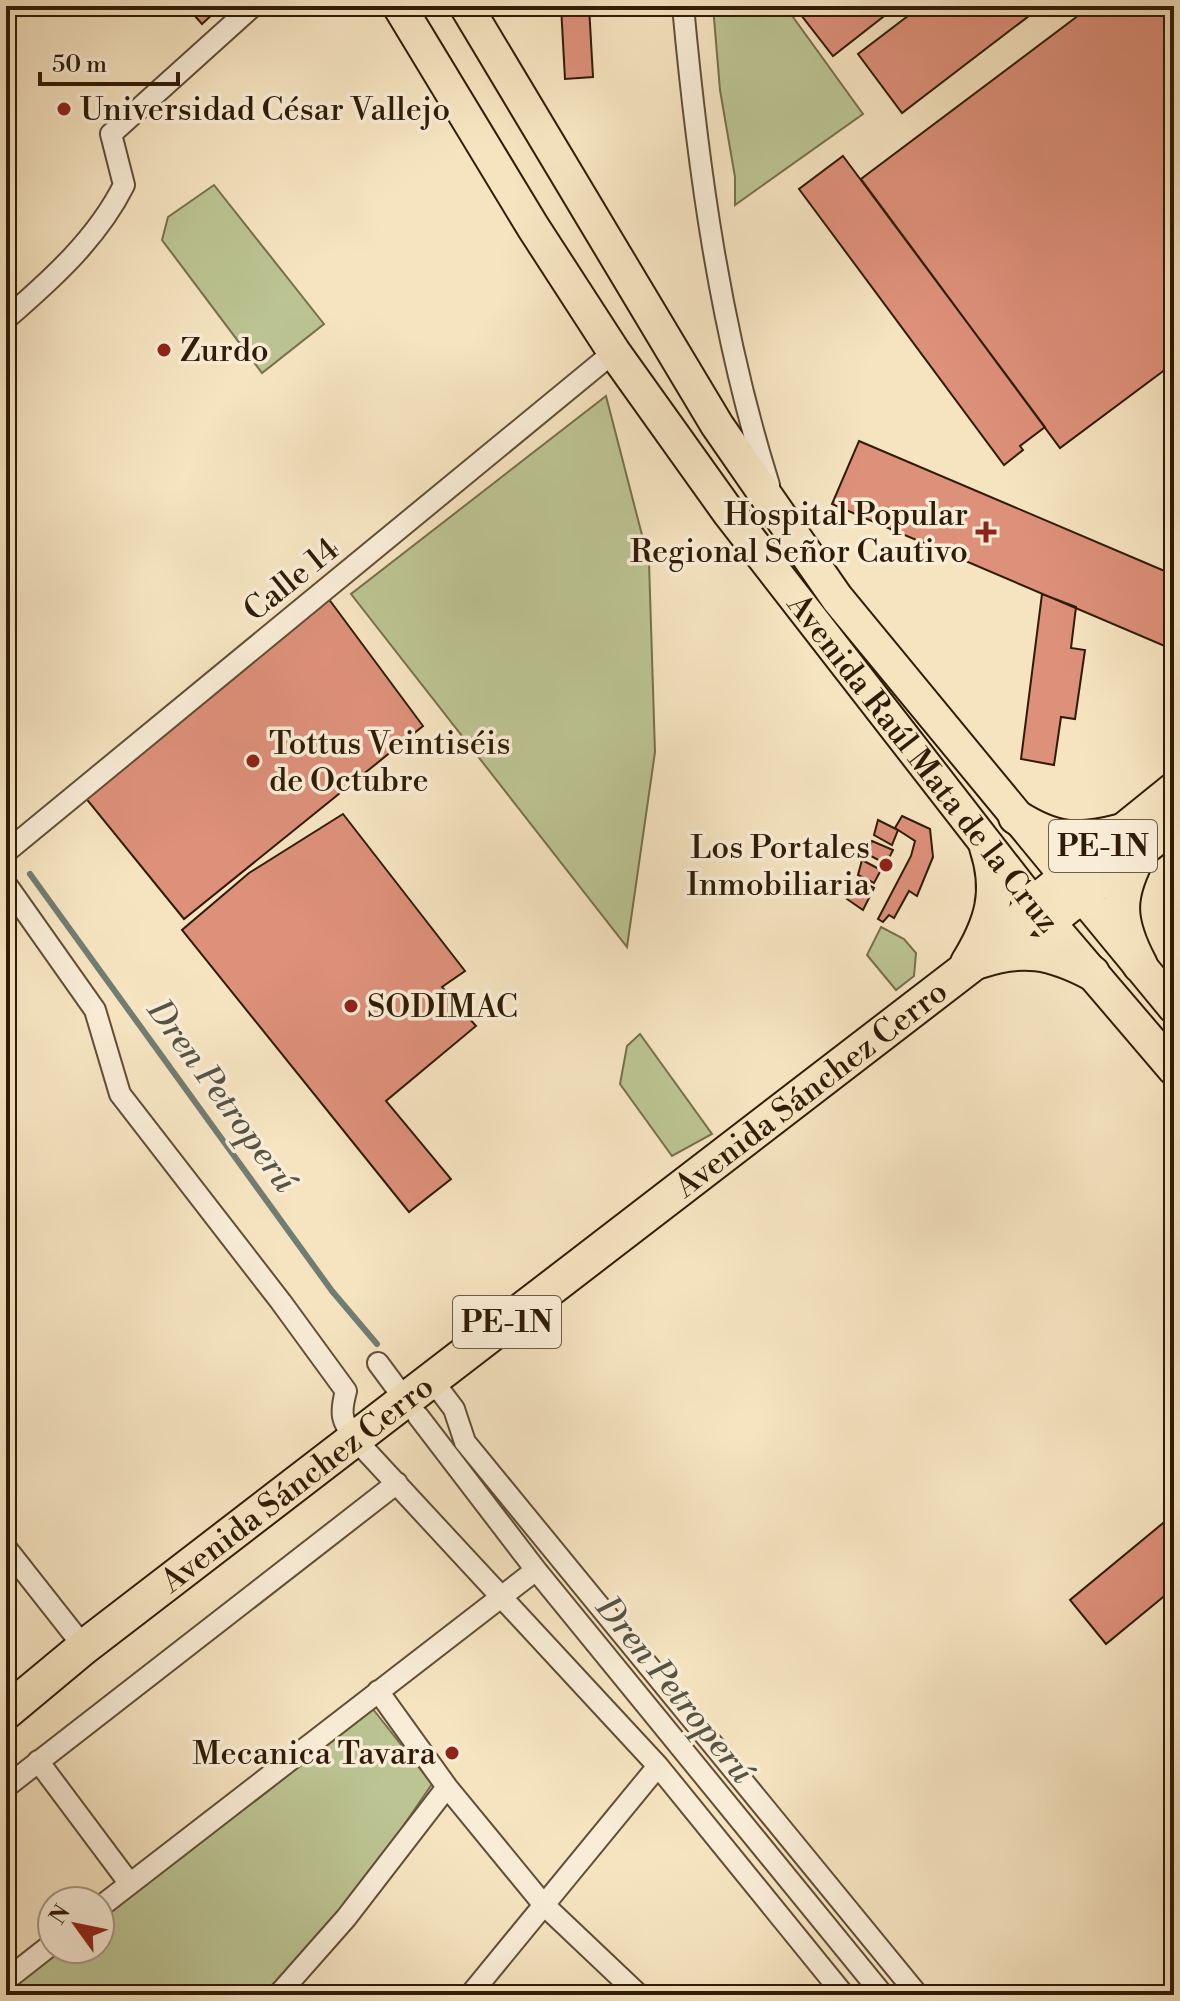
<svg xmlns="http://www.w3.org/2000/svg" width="1180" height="2001" font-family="'Libre Bodoni',serif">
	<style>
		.green { fill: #bcc493; stroke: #76704c; stroke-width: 2 }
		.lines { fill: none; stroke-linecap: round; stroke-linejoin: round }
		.stream { stroke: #727d72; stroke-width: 6 }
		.building { fill: #dd907a; stroke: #301c06; stroke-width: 2 }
		.minor-casing { stroke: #624e35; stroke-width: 24 }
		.primary-casing { stroke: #301c06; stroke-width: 36 }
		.trunk-casing { stroke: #301c06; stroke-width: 38 }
		.minor { stroke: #f9edd7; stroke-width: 20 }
		.primary { stroke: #f6e4c1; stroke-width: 32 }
		.trunk { stroke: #f6e4c1; stroke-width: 34 }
		.poi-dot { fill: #8f2418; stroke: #f9edd7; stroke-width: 3 }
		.labels { text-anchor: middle; stroke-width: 7; stroke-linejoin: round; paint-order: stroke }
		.shield { fill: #f9edd7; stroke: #6c5b45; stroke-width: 2 }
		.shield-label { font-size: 30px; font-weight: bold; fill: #301c06 }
		.poi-label { font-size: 32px; fill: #301c06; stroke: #f9edd7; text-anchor: start }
		.street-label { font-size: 32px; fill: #301c06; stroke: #f9edd7 }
		.water-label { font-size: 34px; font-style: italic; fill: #565445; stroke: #f9edd7 }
	</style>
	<rect width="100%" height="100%" fill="#f6e4c1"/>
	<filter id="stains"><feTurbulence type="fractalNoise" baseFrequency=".0025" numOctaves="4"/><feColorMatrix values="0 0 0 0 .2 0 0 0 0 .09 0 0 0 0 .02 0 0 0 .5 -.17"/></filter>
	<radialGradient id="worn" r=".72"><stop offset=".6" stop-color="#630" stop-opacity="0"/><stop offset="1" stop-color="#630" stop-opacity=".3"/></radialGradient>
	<path class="green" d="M 713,6 L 785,6 L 863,114 L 735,205 L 735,177 L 720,90 Z
		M 214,185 L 324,324 L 262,373 L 162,240 L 168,217 Z
		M 606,396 L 649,562 L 655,752 L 627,947 L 351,594 Z
		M 881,927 L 904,939 L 916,953 L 914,976 L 896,990 L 867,955 Z
		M 640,1034 L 712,1134 L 672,1156 L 620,1084 L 627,1046 Z
		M 369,1704 L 432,1784 L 332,1930 L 261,1995 L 6,1995 L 6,1992 L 60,1949 L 100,1949 L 100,1918 Z"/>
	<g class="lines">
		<path class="stream" d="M 30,874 L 332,1291 L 377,1344"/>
	</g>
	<path class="building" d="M 186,6 L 209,6 L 215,12 L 202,24 Z
		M 561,6 L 589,6 L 593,77 L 565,79 Z
		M 794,6 L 897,6 L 833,56 Z
		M 921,6 L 1042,6 L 902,113 L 858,54 Z
		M 1091,6 L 1174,6 L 1174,363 L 1060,448 L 861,179 Z
		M 843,156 L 1045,427 L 1020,446 L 1023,450 L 1004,465 L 799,189 Z
		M 859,441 L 1174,575 L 1174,650 L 832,504 Z
		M 1042,594 L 1076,607 L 1071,648 L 1085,650 L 1075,719 L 1061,717 L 1054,765 L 1021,759 Z
		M 328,598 L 423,726 L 184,919 L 84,796 Z
		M 343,814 L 465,971 L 442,987 L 476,1026 L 386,1101 L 451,1179 L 409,1212 L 182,930 L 249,873 Z
		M 902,816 L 930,829 L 933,857 L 917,896 L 909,891 L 894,918 L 889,915 L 883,922 L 878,919 L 911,856 L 915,841 L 895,828 Z
		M 878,820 L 898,830 L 892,845 L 874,835 Z
		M 872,841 L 893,850 L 886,864 L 867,854 Z
		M 862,860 L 881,870 L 874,883 L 858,875 Z
		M 858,879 L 874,888 L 863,910 L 847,899 Z
		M 1174,1514 L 1174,1588 L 1106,1644 L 1070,1600 Z"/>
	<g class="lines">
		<g class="minor-casing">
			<path id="minor" d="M 683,6 C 698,168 720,330 769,485
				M 6,319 C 51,280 97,239 124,185 L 111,134 L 253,6
				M 6,852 L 614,352
				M 6,884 L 95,1010 L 120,1094 L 281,1302 L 346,1391 C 340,1413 341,1421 355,1439 L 658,1766 L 844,1995
				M 378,1363 L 395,1386
				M 432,1380 L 454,1409 L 465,1442 L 918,1995
				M 418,1416 L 536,1570 L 883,1995
				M 6,1548 L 84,1647
				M 378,1691 L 447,1787 L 543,1904 L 639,1995
				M 38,1761 L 130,1884
				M 6,1787 L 397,1483
				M 100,1907 L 536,1570
				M 6,1980 L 52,1944
				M 278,1995 L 346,1918 L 447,1787
				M 470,1995 L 658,1766"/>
		</g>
		<g class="primary-casing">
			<g id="primary">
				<path id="s1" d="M 399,6 L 533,227 L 614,352 L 729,513 L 1033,904 L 1174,1069"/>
				<path d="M 466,6 L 717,425 L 837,598 L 1174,1007"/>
			</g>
		</g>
		<g class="trunk-casing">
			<g id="trunk">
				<path d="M 1016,817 C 1054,841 1077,843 1119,832"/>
				<path d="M 1054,917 L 1174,824"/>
				<path d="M 979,961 C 1023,946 1052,952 1092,973"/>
				<path d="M 968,963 C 992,924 1002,892 987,847"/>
				<path d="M 1140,965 C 1116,920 1116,895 1141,850"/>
				<path id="s2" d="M 6,1712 L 84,1647 L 975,962 L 1009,935 L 1033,904 L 1174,790"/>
			</g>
		</g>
		<use href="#minor" class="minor"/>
		<use href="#primary" class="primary"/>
		<use href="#trunk" class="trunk"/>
	</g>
	<g class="poi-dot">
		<circle cx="64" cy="109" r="8"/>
		<circle cx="164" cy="350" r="8"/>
		<path d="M982 520h8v8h8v8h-8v8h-8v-8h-8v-8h8z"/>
		<circle cx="253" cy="761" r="8"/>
		<circle cx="886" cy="865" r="8"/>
		<circle cx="351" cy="1006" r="8"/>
		<circle cx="452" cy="1753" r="8"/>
	</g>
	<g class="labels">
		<g class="shield">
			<rect x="1049" y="820" width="108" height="52" rx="6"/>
			<rect x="453" y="1296" width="108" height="52" rx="6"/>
		</g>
		<g class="shield-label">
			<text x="1103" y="856">PE-1N</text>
			<text x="507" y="1332">PE-1N</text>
		</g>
		<g class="poi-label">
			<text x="80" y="120">Universidad César Vallejo</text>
			<text x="180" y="361">Zurdo</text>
			<text x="968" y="525" text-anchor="end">Hospital Popular<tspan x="968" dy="37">Regional Señor Cautivo</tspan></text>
			<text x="269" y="754">Tottus Veintiséis<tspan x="269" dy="37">de Octubre</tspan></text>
			<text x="870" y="858" text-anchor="end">Los Portales<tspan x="870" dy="37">Inmobiliaria</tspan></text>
			<text x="367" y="1017">SODIMAC</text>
			<text x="436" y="1764" text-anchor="end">Mecanica Tavara</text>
		</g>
		<g class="street-label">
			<text transform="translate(291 579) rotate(-39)" y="11">Calle 14</text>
			<text dy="11" stroke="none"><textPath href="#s1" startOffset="922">Avenida Raúl Mata de la Cruz</textPath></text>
			<text dy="11" stroke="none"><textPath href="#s2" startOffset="1018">Avenida Sánchez Cerro</textPath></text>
			<text dy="11" stroke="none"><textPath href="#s2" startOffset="370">Avenida Sánchez Cerro</textPath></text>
		</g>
		<g class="water-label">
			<text transform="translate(223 1095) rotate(54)" y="12">Dren Petroperú</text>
			<text transform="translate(676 1689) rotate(51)" y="12">Dren Petroperú</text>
		</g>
	</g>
	<rect width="1180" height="2001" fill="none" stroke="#f6e4c1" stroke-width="32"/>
	<rect x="8" y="8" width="1164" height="1985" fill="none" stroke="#301c06" stroke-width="4"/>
	<rect x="16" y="16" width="1148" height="1969" fill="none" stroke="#301c06" stroke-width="2"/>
	<g transform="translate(76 1925) rotate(303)"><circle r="38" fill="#f9edd7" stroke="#a99983" stroke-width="2"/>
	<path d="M0-6L14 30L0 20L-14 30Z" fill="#8f2418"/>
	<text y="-12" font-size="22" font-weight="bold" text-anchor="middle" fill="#301c06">N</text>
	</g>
	<path d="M40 72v12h138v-12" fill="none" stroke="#301c06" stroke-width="4"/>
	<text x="52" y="72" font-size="24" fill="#301c06" stroke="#f9edd7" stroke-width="6" paint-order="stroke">50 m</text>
	<rect width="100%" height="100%" filter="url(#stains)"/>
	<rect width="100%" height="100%" fill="url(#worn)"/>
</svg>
